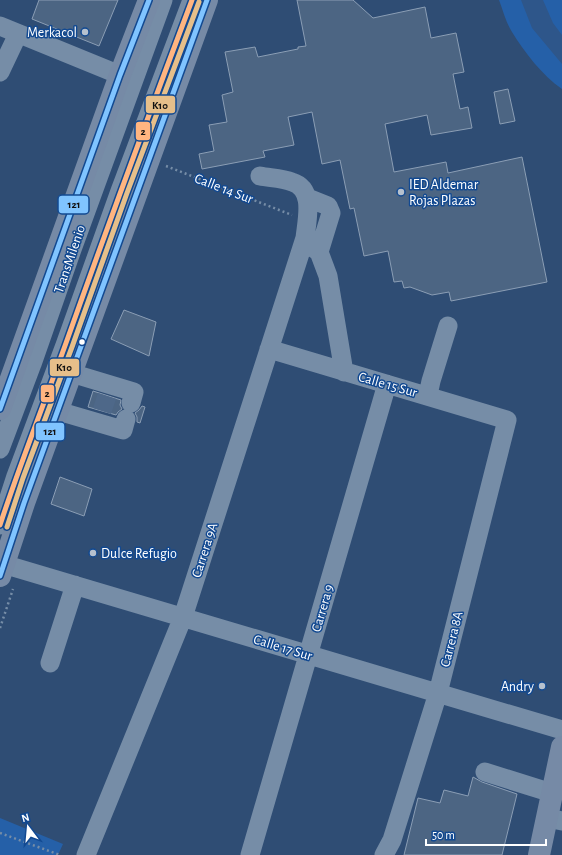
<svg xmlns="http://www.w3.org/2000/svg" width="562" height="855" font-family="'Alegreya Sans',sans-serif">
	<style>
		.green { fill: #2560a8 }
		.water { fill: #2e568a }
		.building { fill: #4c6583; stroke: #8b9eb5 }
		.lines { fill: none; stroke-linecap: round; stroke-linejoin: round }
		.minor-tunnel { stroke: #4e6889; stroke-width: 19; stroke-dasharray: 19 10; stroke-linecap: butt }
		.path { stroke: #768da7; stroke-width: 2.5; stroke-dasharray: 2 3; stroke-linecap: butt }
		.minor { stroke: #768da7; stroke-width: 19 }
		.major { stroke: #768aa6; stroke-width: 22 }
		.bus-1-casing { stroke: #124991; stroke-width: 8 }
		.bus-2-casing { stroke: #124991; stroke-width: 8 }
		.bus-3-casing { stroke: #124991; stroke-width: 8 }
		.bus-1 { stroke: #80c4ff; stroke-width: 5 }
		.bus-2 { stroke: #ffb580; stroke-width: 5 }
		.bus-3 { stroke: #e6bf8a; stroke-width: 5 }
		.poi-dot { fill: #b6c1ce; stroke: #124991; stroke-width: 1.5 }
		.bus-dot { fill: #fff; stroke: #124991; stroke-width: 1.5 }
		.labels { text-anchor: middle; stroke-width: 3; stroke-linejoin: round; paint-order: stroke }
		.poi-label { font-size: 14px; fill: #fff; stroke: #124991; text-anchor: end }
		.street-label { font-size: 14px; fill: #fff; stroke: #124991 }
		.line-badge { stroke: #124991; stroke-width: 1.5 }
		.pale-badge-label { font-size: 11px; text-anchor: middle; font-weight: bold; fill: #111 }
	</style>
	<rect width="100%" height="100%" fill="#2f4d74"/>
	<path class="green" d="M 499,0 L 562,0 L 562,89 C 542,75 525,53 512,32 C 506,23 503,10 499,0 Z
		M 0,818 L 63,844 L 58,855 L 0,855 Z"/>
	<path class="water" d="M 521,0 L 543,0 L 553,23 L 562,35 L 562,64 L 532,28 Z"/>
	<path class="building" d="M 39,0 L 118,0 L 99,46 L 32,19 Z
		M 297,0 L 353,0 L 373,18 L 425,7 L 431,38 L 456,33 L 464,72 L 453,74 L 460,109 L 468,107 L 472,128 L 431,135 L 427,115 L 385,124 L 394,172 L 446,162 L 448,173 L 522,157 L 547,282 L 451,301 L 449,292 L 432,295 L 410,287 L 404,288 L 402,281 L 394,282 L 388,251 L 364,256 L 354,208 L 350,209 L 340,160 L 322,164 L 312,112 L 288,117 L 294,145 L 263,151 L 265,157 L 202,169 L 199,154 L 214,151 L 209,125 L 227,122 L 222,95 L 233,92 L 225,52 L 255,47 L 258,57 L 298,49 L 298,47 L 306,46 Z
		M 508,89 L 515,121 L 500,124 L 494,92 Z
		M 124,310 L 156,322 L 149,356 L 111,339 Z
		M 93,391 L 121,400 L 120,405 L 122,409 L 118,412 L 116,415 L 88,407 Z
		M 142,406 L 145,407 L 140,423 L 137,422 L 137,417 L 135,413 L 139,410 Z
		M 60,477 L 92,489 L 84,516 L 51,504 Z
		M 473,777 L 482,782 L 517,794 L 502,855 L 404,855 L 418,798 L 440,803 L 444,790 L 468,796 Z"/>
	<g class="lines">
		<path class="minor-tunnel" d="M 102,411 L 107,396"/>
		<path class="path" d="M 166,166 L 292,215
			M 0,628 L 13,589
			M 0,833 L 60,855"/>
		<path class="minor" d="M 0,26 L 120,75
			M 0,72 L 18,34
			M 308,198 L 328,206 L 331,213 L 319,252
			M 304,241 L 319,252 L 328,276 L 344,372
			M 269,349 L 507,420 L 438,693 L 392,840 L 384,855
			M 71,373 L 134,392 L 131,403
			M 428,395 L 431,381 L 448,326
			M 58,411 L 123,430 L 126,419
			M 0,449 L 32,364 L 70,255 L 163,0
			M 0,525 L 16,476 L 65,345 L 120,191 L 192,0
			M 0,563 L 562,730
			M 50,663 L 75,585
			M 485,772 L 552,793
			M 547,818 L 562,821
			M 86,855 L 183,617 L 305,238 C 307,219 315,189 292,182 C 282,178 270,178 260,176
			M 250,855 L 387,384"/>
		<path class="major" d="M 0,409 L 120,75 L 149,0
			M 0,576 L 24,503 L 207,0
			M 539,855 L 562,747"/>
		<g class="bus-1-casing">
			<path id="bus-1" d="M 0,409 L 120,75 L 149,0
				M 0,576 L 24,503 L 207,0"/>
		</g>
		<g class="bus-2-casing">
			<path id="bus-2" d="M 0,525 C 20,464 44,404 66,343 C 107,228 149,114 192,0"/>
		</g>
		<g class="bus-3-casing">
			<path id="bus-3" d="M 7,527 L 23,478 L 72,347 L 127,193 L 199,2"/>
		</g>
		<use href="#bus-1" class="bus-1"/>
		<use href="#bus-2" class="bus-2"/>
		<use href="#bus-3" class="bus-3"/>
	</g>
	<g class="poi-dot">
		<circle cx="85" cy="32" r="4"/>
		<circle cx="401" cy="192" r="4"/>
		<circle cx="93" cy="553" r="4"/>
		<circle cx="542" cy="686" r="4"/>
	</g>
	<circle class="bus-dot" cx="82" cy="342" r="3.5"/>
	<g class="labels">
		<g class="poi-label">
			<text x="77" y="37">Merkacol</text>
			<text x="409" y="189" text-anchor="start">IED Aldemar<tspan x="409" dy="16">Rojas Plazas</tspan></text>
			<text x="101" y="558" text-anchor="start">Dulce Refugio</text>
			<text x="534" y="691">Andry</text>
		</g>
		<g class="street-label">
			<text transform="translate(224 188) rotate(21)" y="5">Calle 14 Sur</text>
			<text transform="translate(69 259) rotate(-71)" y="5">TransMilenio</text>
			<text transform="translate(388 384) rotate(16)" y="5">Calle 15 Sur</text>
			<text transform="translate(204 550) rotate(-72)" y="5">Carrera 9A</text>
			<text transform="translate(322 608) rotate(-74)" y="5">Carrera 9</text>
			<text transform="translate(451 639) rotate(-76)" y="5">Carrera 8A</text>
			<text transform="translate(283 647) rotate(17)" y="5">Calle 17 Sur</text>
		</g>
	</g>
	<g class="line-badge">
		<rect x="145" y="95" width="31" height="19" rx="4" fill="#e6bf8a"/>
		<rect x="135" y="121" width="16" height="20" rx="4" fill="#ffb580"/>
		<rect x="58" y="195" width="31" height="19" rx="4" fill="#80c4ff"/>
		<rect x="49" y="358" width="31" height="19" rx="4" fill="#e6bf8a"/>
		<rect x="40" y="384" width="15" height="19" rx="4" fill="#ffb580"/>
		<rect x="35" y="422" width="30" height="19" rx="4" fill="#80c4ff"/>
	</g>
	<g class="pale-badge-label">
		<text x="160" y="109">K10</text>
		<text x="143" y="135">2</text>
		<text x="74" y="208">121</text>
		<text x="64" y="371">K10</text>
		<text x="47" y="397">2</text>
		<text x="50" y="435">121</text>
	</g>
	<g transform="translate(28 827) rotate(344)" stroke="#124991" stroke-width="3" paint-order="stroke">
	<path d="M0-3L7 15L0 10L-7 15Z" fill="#ffffff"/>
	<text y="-6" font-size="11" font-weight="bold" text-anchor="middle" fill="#ffffff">N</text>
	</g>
	<path d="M426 839v6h120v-6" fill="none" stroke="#ffffff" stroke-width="2"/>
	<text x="432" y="839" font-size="12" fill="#ffffff" stroke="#124991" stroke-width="3" paint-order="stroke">50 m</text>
</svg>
